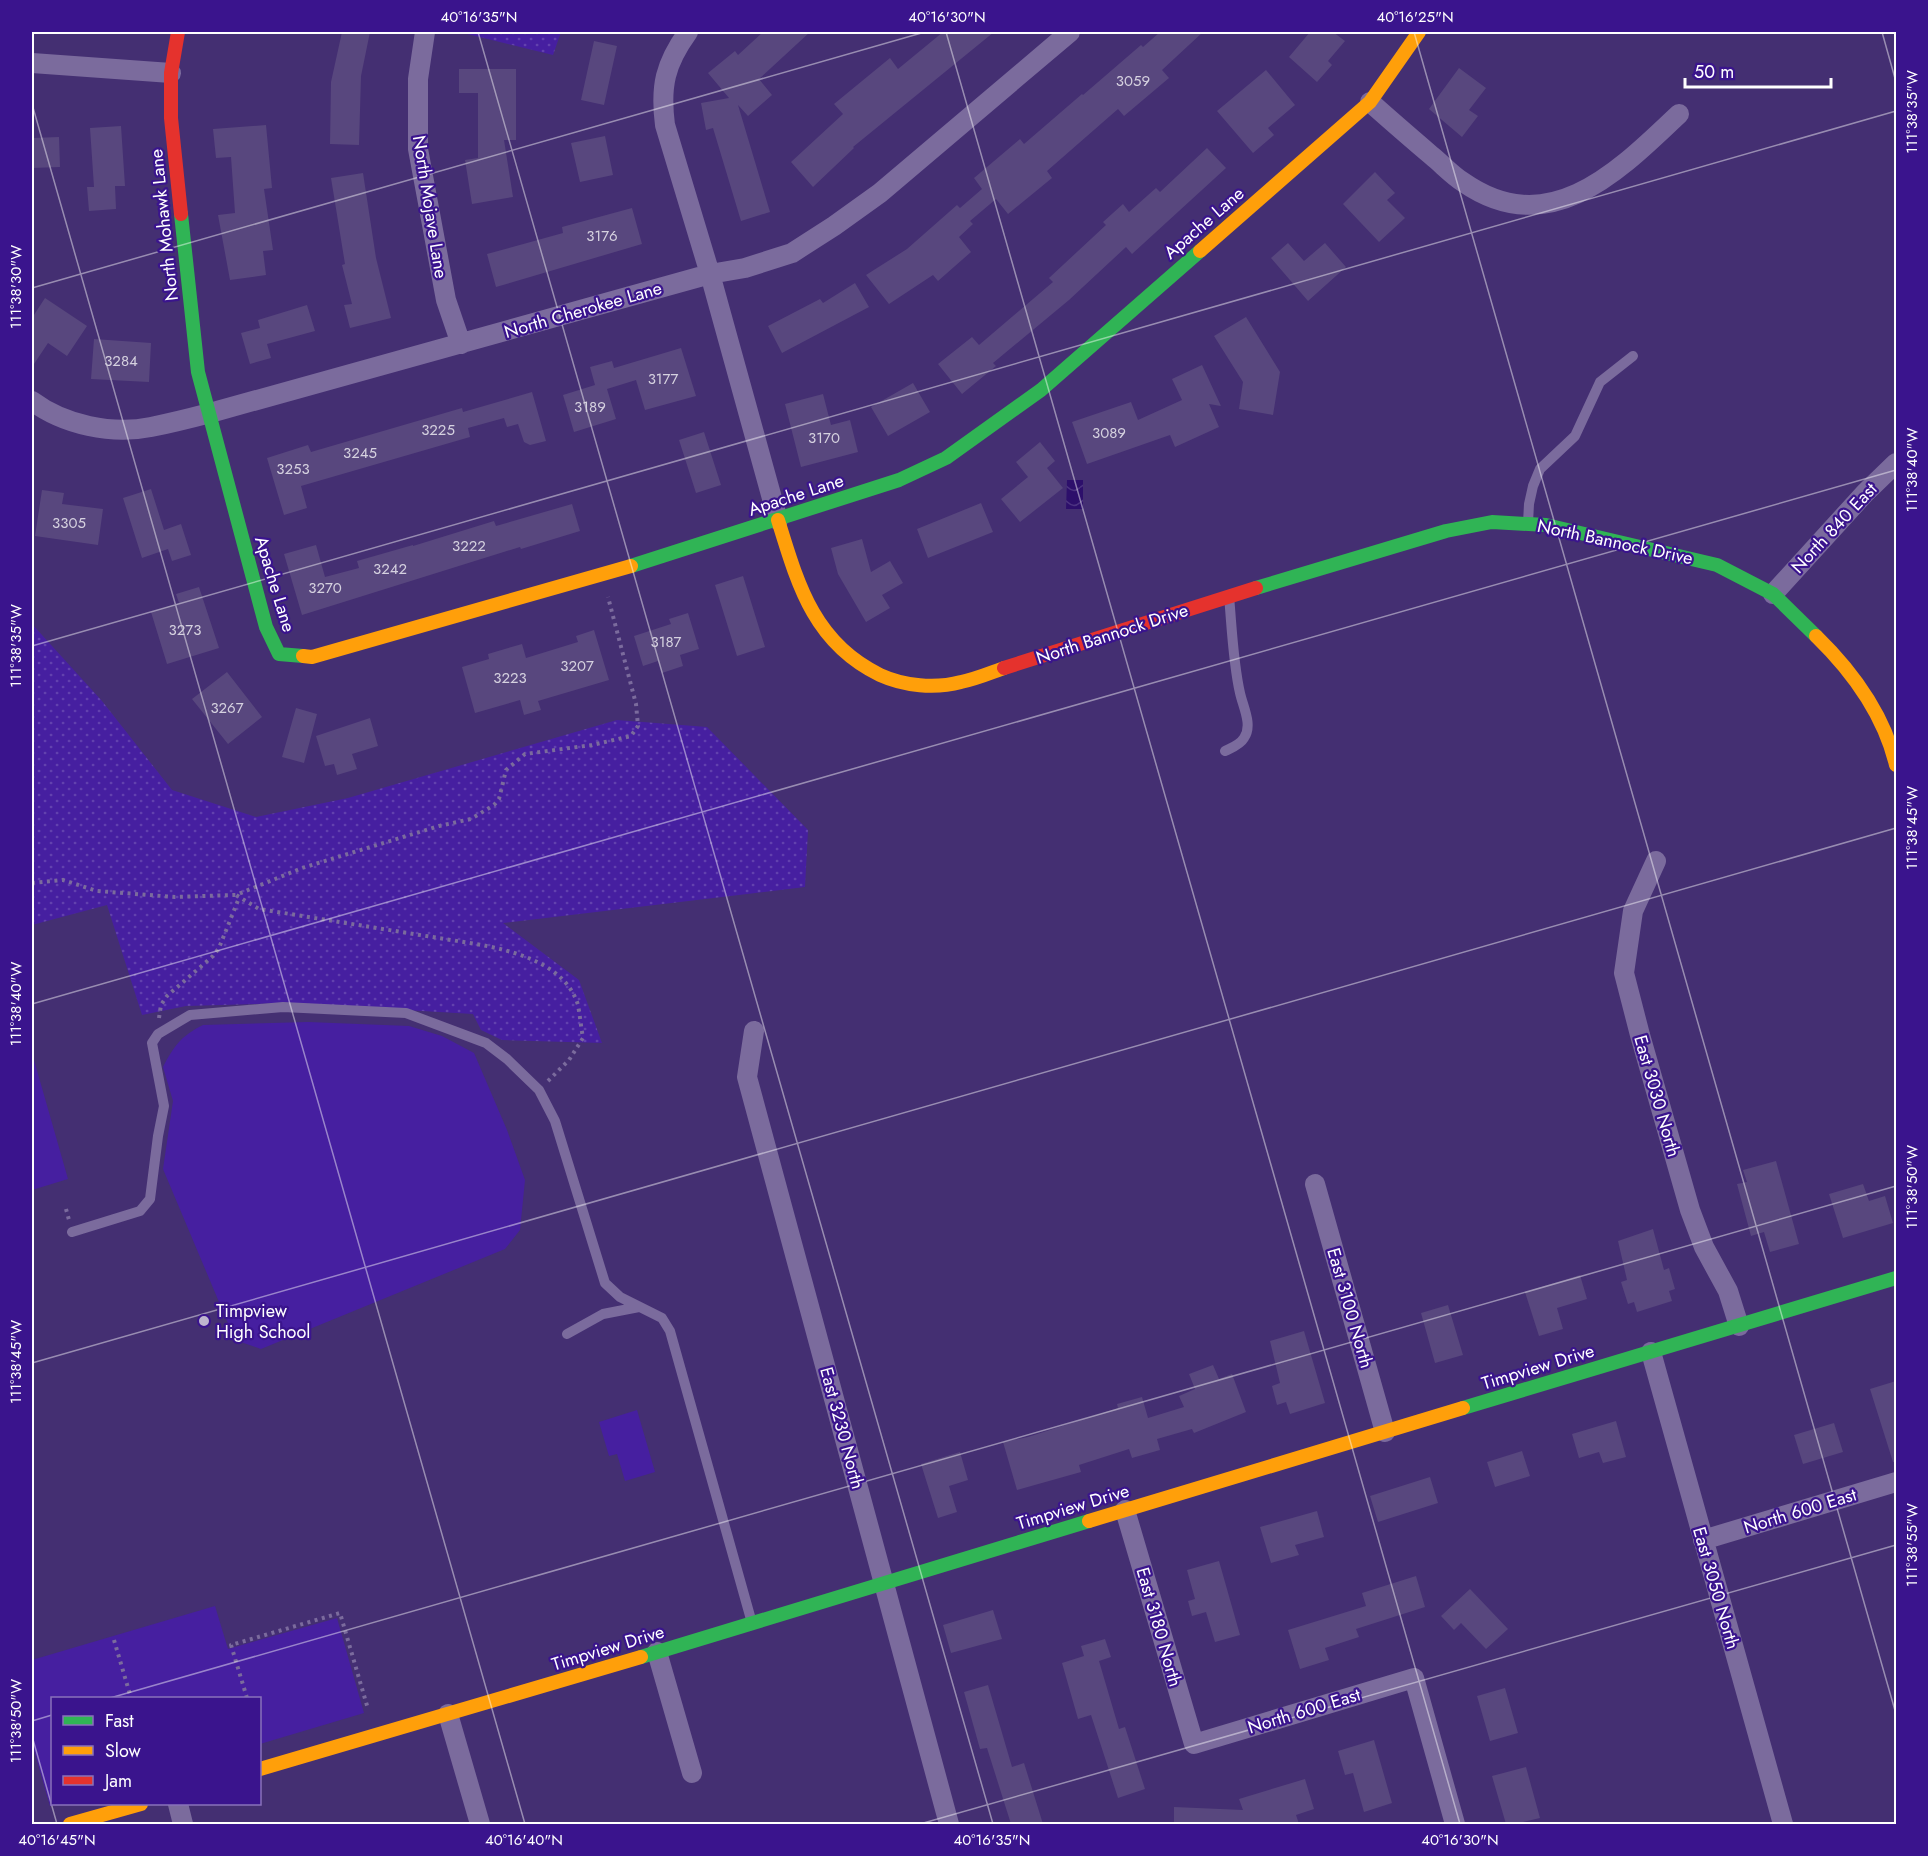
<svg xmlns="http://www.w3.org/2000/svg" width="1928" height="1856" font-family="Jost,sans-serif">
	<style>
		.grass { fill: url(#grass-dots) }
		.park { fill: #461fa0 }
		.water { fill: url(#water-waves) }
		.building { fill: #58477e }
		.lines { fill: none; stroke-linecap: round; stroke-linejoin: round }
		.path { stroke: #7b6b9d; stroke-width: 4; stroke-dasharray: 3 4.5; stroke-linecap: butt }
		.lane { stroke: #7b6b9d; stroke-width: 10 }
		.street { stroke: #7b6b9d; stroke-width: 20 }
		.fast { stroke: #30b455; stroke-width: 14 }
		.slow { stroke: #ff9f0a; stroke-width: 14 }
		.jam { stroke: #e5322d; stroke-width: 14 }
		.ticks { fill: none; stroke: #fff; stroke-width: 1.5; stroke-opacity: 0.45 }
		.poi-dot { fill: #beb6ce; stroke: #3a148d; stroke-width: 2 }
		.labels { text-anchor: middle; stroke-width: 4.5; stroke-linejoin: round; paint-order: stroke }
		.number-label { font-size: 15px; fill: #d5d1df }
		.street-label { font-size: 18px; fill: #fff; stroke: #3a148d }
		.poi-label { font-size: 18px; fill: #fff; stroke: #3a148d; text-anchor: start }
		.neatline { fill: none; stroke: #fff; stroke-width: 2 }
		.ticks-label { font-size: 15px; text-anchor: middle; fill: #fff }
	</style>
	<defs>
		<pattern id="grass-dots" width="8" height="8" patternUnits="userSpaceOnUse" patternTransform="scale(1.5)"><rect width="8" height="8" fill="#461fa0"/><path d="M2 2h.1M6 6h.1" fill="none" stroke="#6241ae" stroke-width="1.8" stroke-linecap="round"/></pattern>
		<pattern id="water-waves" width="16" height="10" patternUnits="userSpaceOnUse" patternTransform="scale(1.5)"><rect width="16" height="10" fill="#2d0f6b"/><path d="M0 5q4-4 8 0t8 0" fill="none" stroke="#4c3381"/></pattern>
	</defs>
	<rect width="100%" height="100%" fill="#442f72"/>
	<path class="grass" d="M 459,32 L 561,32 L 553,55 Z
		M 32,624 L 102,701 L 172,790 L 256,817 L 348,798 L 617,720 L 707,727 L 808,830 L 805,887 L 503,923 L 579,980 L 602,1043 L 502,1040 L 481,1030 L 473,1014 L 286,1003 L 186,1006 L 142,1015 L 107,905 L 32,925 Z"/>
	<path class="park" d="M 308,1022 L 409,1026 L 442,1036 L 474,1053 L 507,1130 L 525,1180 L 520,1230 L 505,1249 L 261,1349 L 235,1340 L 163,1169 L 173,1101 L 163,1067 C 174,1046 181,1036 203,1025 Z
		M 32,1053 L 68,1179 L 32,1190 Z
		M 637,1410 L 655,1472 L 625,1481 L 617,1454 L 609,1456 L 599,1422 Z
		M 215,1606 L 228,1649 L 337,1618 L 364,1713 L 260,1744 L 260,1698 L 52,1698 L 52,1804 L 58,1804 L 50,1806 L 32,1743 L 32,1660 Z"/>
	<path class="water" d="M 1067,480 L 1083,480 L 1083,509 L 1066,509 Z"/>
	<path class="building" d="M 342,32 L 370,32 L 361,76 L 359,145 L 330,144 L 331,82 Z
		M 763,32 L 810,32 L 759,79 L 772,95 L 748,116 L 738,105 L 770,212 L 741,221 L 713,128 L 706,130 L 701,103 L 729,98 L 708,73 L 735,51 L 738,55 Z
		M 943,32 L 994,32 L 853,147 L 854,148 L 813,187 L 791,162 L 843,114 L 834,104 L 890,58 L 898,69 Z
		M 1160,32 L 1203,32 L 1162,70 L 1169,78 L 1124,116 L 1118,109 L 1047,171 L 1052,178 L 1008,214 L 996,199 L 970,221 L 973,224 L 959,237 L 971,252 L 938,281 L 933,275 L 889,304 L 866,275 L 907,249 L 957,205 L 960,208 L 982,189 L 974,178 L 1020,139 L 1024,144 L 1082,94 L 1083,95 L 1141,45 L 1143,47 Z
		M 1310,32 L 1333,32 L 1345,41 L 1328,61 L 1332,65 L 1317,82 L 1289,57 Z
		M 594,41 L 617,46 L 604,105 L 581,100 Z
		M 1459,68 L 1486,88 L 1469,110 L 1478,116 L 1462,137 L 1429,109 Z
		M 459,69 L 516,69 L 516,140 L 504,140 L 513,197 L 472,204 L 465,160 L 478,158 L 478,93 L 459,93 Z
		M 1266,70 L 1295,105 L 1268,128 L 1274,135 L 1253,153 L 1217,111 Z
		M 266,125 L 272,188 L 264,189 L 273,250 L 263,251 L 266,275 L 230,280 L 218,215 L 235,213 L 231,157 L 216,158 L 213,129 Z
		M 121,126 L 125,186 L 115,186 L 116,209 L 89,211 L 87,187 L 94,187 L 90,128 Z
		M 605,136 L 613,175 L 580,182 L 571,143 Z
		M 59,137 L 60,167 L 32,168 L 32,138 Z
		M 1207,148 L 1226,168 L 1132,254 L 1126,247 L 1069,300 L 993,363 L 996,366 L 962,394 L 938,364 L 972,337 L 979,345 L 1053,282 L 1049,278 L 1106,225 L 1103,222 L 1123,204 L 1129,212 L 1156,188 L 1160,192 Z
		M 1375,172 L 1395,193 L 1387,200 L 1405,218 L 1379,242 L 1343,204 Z
		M 363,173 L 376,258 L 391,318 L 350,328 L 344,305 L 352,304 L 342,265 L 345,264 L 331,178 Z
		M 632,208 L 642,244 L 496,287 L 487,254 L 563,233 L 562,227 Z
		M 1288,243 L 1304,261 L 1325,243 L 1346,267 L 1308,301 L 1271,258 Z
		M 855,283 L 869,307 L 782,353 L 768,326 L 820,299 L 823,303 Z
		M 45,298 L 87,326 L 67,356 L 48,343 L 32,367 L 32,318 Z
		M 307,305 L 315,331 L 267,344 L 271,358 L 250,364 L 241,333 L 260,328 L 258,320 Z
		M 1246,317 L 1280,372 L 1273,415 L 1239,409 L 1243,382 L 1214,336 Z
		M 94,339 L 151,343 L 149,382 L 91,379 Z
		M 681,348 L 696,396 L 645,410 L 636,380 L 607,389 L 616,419 L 574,432 L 563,395 L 595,385 L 590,367 L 612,361 L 614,368 Z
		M 1202,365 L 1221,406 L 1209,404 L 1219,427 L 1175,447 L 1170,435 L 1087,464 L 1072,422 L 1131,402 L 1138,420 L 1182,400 L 1172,379 Z
		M 913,383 L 930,412 L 888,436 L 871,407 Z
		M 532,392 L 546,441 L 530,445 L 524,442 L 518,424 L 507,427 L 504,418 L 468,428 L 470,437 L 301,486 L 307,508 L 284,515 L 267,458 L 308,445 L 311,452 L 462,408 L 463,412 Z
		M 823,394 L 831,425 L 850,420 L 858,452 L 801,467 L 785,404 Z
		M 704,432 L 721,485 L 696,493 L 679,440 Z
		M 1040,442 L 1055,461 L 1047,468 L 1063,488 L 1020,522 L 1001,499 L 1028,477 L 1016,462 Z
		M 151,489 L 164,530 L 181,524 L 191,555 L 172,561 L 168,549 L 142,558 L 123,498 Z
		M 42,490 L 64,493 L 62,504 L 103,509 L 98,545 L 35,536 Z
		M 981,503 L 993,532 L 928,558 L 917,529 Z
		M 572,504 L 580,531 L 521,549 L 520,547 L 302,615 L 284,554 L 316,545 L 325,577 L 359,568 L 357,561 L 413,545 L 413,546 L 494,521 L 496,526 Z
		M 862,539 L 871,572 L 890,561 L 903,583 L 882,595 L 890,608 L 866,622 L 838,574 L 831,548 Z
		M 743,576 L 765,647 L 737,656 L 715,585 Z
		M 199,587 L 219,648 L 167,664 L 151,612 L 179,603 L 176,594 Z
		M 688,613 L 699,649 L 680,655 L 683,666 L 662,673 L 658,661 L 643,666 L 634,636 L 671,624 L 669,619 Z
		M 594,630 L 609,680 L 538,701 L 541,710 L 524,715 L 520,700 L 475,713 L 462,667 L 489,659 L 488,654 L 522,644 L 526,658 L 578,642 L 576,636 Z
		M 227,672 L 262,717 L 228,744 L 192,699 Z
		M 296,708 L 317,714 L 304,763 L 282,757 Z
		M 370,718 L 378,746 L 352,754 L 357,769 L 337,775 L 334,764 L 325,766 L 316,736 Z
		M 1776,1161 L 1799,1244 L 1770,1252 L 1764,1232 L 1751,1236 L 1737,1184 L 1747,1182 L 1743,1170 Z
		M 1863,1184 L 1869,1201 L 1885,1196 L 1893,1223 L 1843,1238 L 1829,1194 Z
		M 1653,1229 L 1664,1270 L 1669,1268 L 1675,1289 L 1669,1291 L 1672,1301 L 1637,1312 L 1634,1302 L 1628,1304 L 1621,1282 L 1627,1280 L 1618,1241 Z
		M 1580,1275 L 1587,1299 L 1557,1308 L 1563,1329 L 1539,1336 L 1525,1292 Z
		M 1448,1305 L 1463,1355 L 1435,1363 L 1421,1313 Z
		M 1304,1331 L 1325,1403 L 1290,1414 L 1286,1402 L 1277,1405 L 1272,1386 L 1280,1383 L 1270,1341 Z
		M 1213,1365 L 1219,1379 L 1232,1374 L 1246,1412 L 1194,1433 L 1192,1429 L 1157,1439 L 1160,1450 L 1132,1458 L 1129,1449 L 1079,1465 L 1081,1472 L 1017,1490 L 1003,1442 L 1028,1437 L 1118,1408 L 1117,1404 L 1142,1397 L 1148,1418 L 1184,1407 L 1179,1396 L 1195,1389 L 1189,1374 Z
		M 1896,1381 L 1896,1462 L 1893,1462 L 1870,1389 Z
		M 1616,1421 L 1626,1457 L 1603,1463 L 1599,1452 L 1579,1458 L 1572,1434 Z
		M 1834,1423 L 1843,1452 L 1803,1464 L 1794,1435 Z
		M 1522,1451 L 1530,1476 L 1495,1487 L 1487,1462 Z
		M 960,1452 L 968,1480 L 949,1486 L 957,1512 L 938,1518 L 921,1464 Z
		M 1430,1477 L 1438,1503 L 1378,1522 L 1370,1496 Z
		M 1317,1511 L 1324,1537 L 1295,1545 L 1299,1555 L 1271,1563 L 1260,1527 Z
		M 1219,1561 L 1240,1635 L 1215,1642 L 1206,1612 L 1192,1616 L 1188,1601 L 1195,1599 L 1187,1570 Z
		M 1416,1576 L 1425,1607 L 1356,1629 L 1359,1637 L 1325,1648 L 1329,1660 L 1300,1669 L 1288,1630 L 1366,1606 L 1362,1593 Z
		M 1470,1589 L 1508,1629 L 1486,1649 L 1461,1623 L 1454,1630 L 1441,1616 Z
		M 993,1610 L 1002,1639 L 951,1653 L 943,1625 Z
		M 1105,1639 L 1111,1657 L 1099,1661 L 1119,1729 L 1125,1727 L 1145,1789 L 1118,1798 L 1091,1715 L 1078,1719 L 1062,1663 L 1084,1656 L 1081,1646 Z
		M 988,1685 L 1012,1767 L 1024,1763 L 1043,1824 L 1011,1824 L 987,1748 L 980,1749 L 964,1692 Z
		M 1505,1688 L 1518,1733 L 1490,1741 L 1477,1696 Z
		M 1374,1740 L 1392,1803 L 1364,1812 L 1353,1773 L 1345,1775 L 1338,1751 Z
		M 1526,1767 L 1540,1818 L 1515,1824 L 1506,1824 L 1492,1776 Z
		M 1305,1779 L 1314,1809 L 1296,1815 L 1299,1824 L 1174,1824 L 1174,1807 L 1243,1810 L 1239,1799 Z"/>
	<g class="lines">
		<path class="path" d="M 32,883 L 63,880 L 97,891 L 175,897 L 236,895
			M 159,1018 L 161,1005 L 167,996 L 213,956 L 219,948 L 239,898
			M 548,1081 L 569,1060 L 583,1038 C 581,1027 580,1016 578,1005 C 566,965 517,952 482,945 L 259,909 L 236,895 L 302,868 L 439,826 L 471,819 L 494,805 L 499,799 L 506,770 L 525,754 L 592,745 L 631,736 L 638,726 L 636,704 L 608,597
			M 66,1209 L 69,1220
			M 114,1640 L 131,1698
			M 247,1698 L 231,1645 L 340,1613 L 368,1709"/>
		<path class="lane" d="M 1528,523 L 1529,504 L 1533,486 L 1540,469 L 1575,436 L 1600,382 L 1633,356
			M 1225,751 C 1231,748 1240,745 1244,738 C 1253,725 1243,707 1240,693 C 1233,662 1232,629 1229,596
			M 72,1232 L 140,1211 L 150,1199 L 158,1136 L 164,1106 L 152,1043 L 158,1034 L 190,1015 L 283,1007 L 406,1013 L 486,1043 L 507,1059 L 539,1090 L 555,1121 L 605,1283 L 620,1297 L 662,1318 L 670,1331 L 752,1623
			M 567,1334 L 603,1314 L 639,1307"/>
		<path class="street" d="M 425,32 L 418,79 L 418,149 L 446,300 L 461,344
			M 688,32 C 665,64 660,86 665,125 L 710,274 L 778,520
			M 32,63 L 171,73
			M 1370,102 C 1390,120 1411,138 1432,156 C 1442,164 1452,175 1463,182 C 1549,242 1618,172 1679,114
			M 32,401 C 64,425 112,435 151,427 C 171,423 191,418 210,413 L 710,274 L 745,268 L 792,253 L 834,226 L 880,193 L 1070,32
			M 1773,594 L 1865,493 L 1896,463
			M 1656,861 L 1633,911 L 1624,973 L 1640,1035 L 1690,1210 L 1704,1247 L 1728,1291 L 1739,1326
			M 754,1031 L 747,1077 L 949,1824
			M 1315,1184 L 1385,1432
			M 1651,1352 L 1783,1824
			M 1125,1510 L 1194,1744 L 1414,1678 L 1455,1824
			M 1703,1540 L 1896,1482
			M 657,1652 L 692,1773
			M 448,1714 L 480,1824
			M 178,1804 L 183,1824"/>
		<path class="fast" d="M 181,214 L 198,372 L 266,627 L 279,654 L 303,656
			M 631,566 L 899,480 L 946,458 L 1041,390 L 1200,251
			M 1256,588 L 1446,531 L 1492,522 L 1546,525 L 1717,565 L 1773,594 L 1816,636
			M 1463,1408 L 1896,1278
			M 641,1657 L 1089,1521"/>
		<path class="slow" d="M 1200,251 L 1370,102 L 1419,32
			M 778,520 C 798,585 814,643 880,675 C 904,686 935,689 961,682 C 976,679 990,673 1004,668
			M 1816,636 C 1853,672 1884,715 1896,765
			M 303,656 L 312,657 L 631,566
			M 1089,1521 L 1463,1408
			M 260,1769 L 641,1657
			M 70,1824 L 141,1804"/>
		<path class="jam" d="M 178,32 L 171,73 L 171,118 L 181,214
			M 1004,668 L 1256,588"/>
	</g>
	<path class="ticks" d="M 478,32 L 993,1824M 946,32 L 1460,1824M 1414,32 L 1896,1714M 1882,32 L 1896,82M 32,104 L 525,1824M 32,288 L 925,32M 32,646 L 1896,111M 32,1004 L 1896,470M 32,1363 L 1896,828M 110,1698 L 1896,1186M 32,1721 L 52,1715M 32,1736 L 57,1824M 920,1824 L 1896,1545"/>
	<circle class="poi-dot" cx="204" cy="1321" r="6"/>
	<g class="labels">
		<g class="number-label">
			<text x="1133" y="86">3059</text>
			<text x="602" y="241">3176</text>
			<text x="121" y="366">3284</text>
			<text x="663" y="384">3177</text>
			<text x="590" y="412">3189</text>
			<text x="438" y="435">3225</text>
			<text x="1109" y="438">3089</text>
			<text x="824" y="443">3170</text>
			<text x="360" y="458">3245</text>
			<text x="293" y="474">3253</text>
			<text x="69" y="528">3305</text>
			<text x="469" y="551">3222</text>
			<text x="390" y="574">3242</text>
			<text x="325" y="593">3270</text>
			<text x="185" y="635">3273</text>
			<text x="666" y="647">3187</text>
			<text x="577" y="671">3207</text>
			<text x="510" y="683">3223</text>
			<text x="227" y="713">3267</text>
		</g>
		<g class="street-label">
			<text transform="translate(430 207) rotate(81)" y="6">North Mojave Lane</text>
			<text transform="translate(1204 223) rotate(-41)" y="6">Apache Lane</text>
			<text transform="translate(164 225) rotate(-96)" y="6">North Mohawk Lane</text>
			<text transform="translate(583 310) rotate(-16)" y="6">North Cherokee Lane</text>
			<text transform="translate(796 495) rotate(-18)" y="6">Apache Lane</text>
			<text transform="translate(1834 528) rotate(-47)" y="6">North 840 East</text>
			<text transform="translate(1615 542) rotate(12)" y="6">North Bannock Drive</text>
			<text transform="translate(275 584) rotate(73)" y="6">Apache Lane</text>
			<text transform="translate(1112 634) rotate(-18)" y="6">North Bannock Drive</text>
			<text transform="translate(1657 1096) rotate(74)" y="6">East 3030 North</text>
			<text transform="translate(1350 1308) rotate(74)" y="6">East 3100 North</text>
			<text transform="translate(1538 1367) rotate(-17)" y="6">Timpview Drive</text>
			<text transform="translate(842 1428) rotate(75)" y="6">East 3230 North</text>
			<text transform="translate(1073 1507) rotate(-17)" y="6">Timpview Drive</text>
			<text transform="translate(1800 1511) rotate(-17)" y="6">North 600 East</text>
			<text transform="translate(1716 1588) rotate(74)" y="6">East 3050 North</text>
			<text transform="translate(1159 1627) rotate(74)" y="6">East 3180 North</text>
			<text transform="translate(608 1648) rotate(-17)" y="6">Timpview Drive</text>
			<text transform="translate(1304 1711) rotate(-17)" y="6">North 600 East</text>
		</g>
		<g class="poi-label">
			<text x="216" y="1317">Timpview<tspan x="216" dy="21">High School</tspan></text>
		</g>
	</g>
	<rect width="1928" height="1856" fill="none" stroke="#3a148d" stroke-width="66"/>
	<rect x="51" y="1697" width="210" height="108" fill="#3a148d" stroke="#8972bb" stroke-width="1.5"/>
	<rect x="63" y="1716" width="30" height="9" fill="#30b455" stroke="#8972bb" stroke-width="1.5"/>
	<text x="105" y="1727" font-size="18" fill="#ffffff">Fast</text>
	<rect x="63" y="1746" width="30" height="9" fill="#ff9f0a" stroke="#8972bb" stroke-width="1.5"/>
	<text x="105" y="1757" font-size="18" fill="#ffffff">Slow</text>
	<rect x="63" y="1776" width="30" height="9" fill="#e5322d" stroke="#8972bb" stroke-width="1.5"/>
	<text x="105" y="1787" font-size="18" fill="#ffffff">Jam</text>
	<path d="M1685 78v9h146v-9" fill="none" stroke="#ffffff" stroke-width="3"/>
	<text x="1694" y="78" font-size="18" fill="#ffffff" stroke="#3a148d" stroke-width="4.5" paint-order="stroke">50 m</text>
	<rect x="33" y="33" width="1862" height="1790" class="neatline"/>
	<g class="ticks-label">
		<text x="479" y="22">40°16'35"N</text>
		<text x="947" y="22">40°16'30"N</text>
		<text x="1415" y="22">40°16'25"N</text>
		<text transform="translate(1912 112) rotate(-90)" y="5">111°38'35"W</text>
		<text transform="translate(16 287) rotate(-90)" y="5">111°38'30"W</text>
		<text transform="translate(1912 470) rotate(-90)" y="5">111°38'40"W</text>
		<text transform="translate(16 646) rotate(-90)" y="5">111°38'35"W</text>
		<text transform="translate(1912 828) rotate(-90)" y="5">111°38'45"W</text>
		<text transform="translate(16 1004) rotate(-90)" y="5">111°38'40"W</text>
		<text transform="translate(1912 1187) rotate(-90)" y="5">111°38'50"W</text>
		<text transform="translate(16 1362) rotate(-90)" y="5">111°38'45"W</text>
		<text transform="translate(1912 1545) rotate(-90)" y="5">111°38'55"W</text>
		<text transform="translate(16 1721) rotate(-90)" y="5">111°38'50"W</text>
		<text x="57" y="1845">40°16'45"N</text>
		<text x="524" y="1845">40°16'40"N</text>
		<text x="992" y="1845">40°16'35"N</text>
		<text x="1460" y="1845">40°16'30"N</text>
	</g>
</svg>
